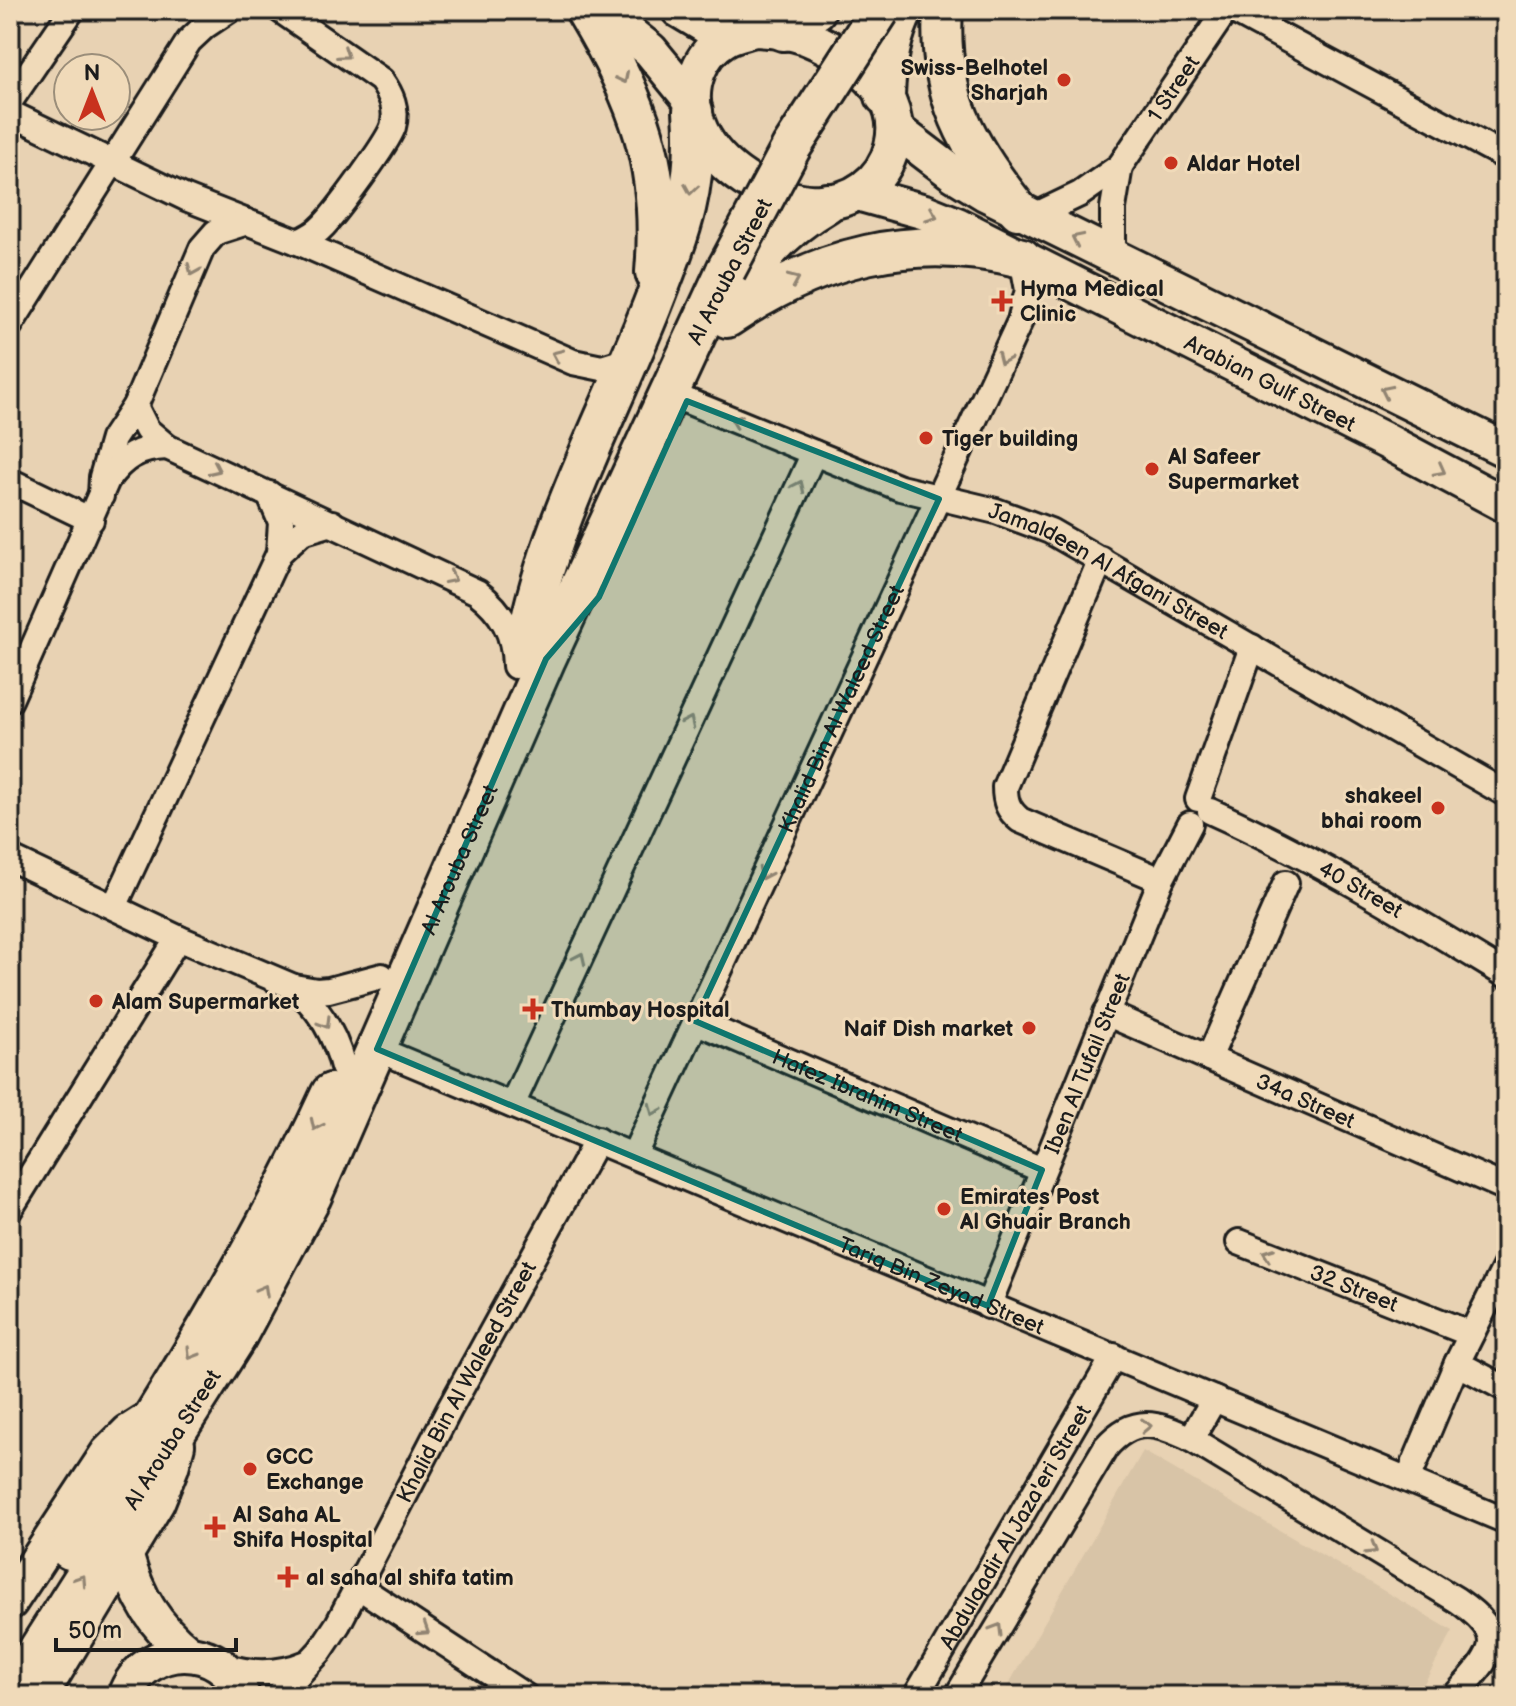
<svg xmlns="http://www.w3.org/2000/svg" width="1516" height="1706" font-family="'Balsamiq Sans',sans-serif">
	<style>
		.built { fill: #d8c4a7 }
		.lines { fill: none; stroke-linecap: round; stroke-linejoin: round }
		.street-casing { stroke: #1c1c1c; stroke-width: 30 }
		.secondary-casing { stroke: #1c1c1c; stroke-width: 40 }
		.primary-casing { stroke: #1c1c1c; stroke-width: 44 }
		.street { stroke: #f0dab9; stroke-width: 24 }
		.secondary { stroke: #f0dab9; stroke-width: 34 }
		.primary { stroke: #f0dab9; stroke-width: 38 }
		.primary-bridge-casing { stroke: #1c1c1c; stroke-width: 44; stroke-linecap: butt }
		.primary-bridge { stroke: #f0dab9; stroke-width: 38 }
		.oneway { stroke: #918472 }
		.marked { fill: #0f766e; fill-opacity: 0.2; stroke: #0f766e; stroke-width: 6; stroke-linejoin: round }
		.poi-dot { fill: #c8321e; stroke: #f0dab9; stroke-width: 3 }
		.labels { text-anchor: middle; stroke-width: 6; stroke-linejoin: round; paint-order: stroke }
		.poi-label { font-size: 22px; font-weight: bold; fill: #1c1c1c; stroke: #f0dab9; text-anchor: start }
		.street-label { font-size: 22px; fill: #1c1c1c; stroke: #f0dab9 }
	</style>
	<rect width="100%" height="100%" fill="#e8d2b3"/>
	<filter id="ink" filterUnits="userSpaceOnUse"><feTurbulence type="fractalNoise" baseFrequency=".0125" numOctaves="2"/><feDisplacementMap in="SourceGraphic" scale="16" xChannelSelector="R" yChannelSelector="G"/><feConvolveMatrix kernelMatrix="1 2 1 2 8 2 1 2 1" color-interpolation-filters="sRGB"/></filter>
	<g filter="url(#ink)">
		<path class="built" d="M 1143,1451 L 1453,1631 L 1417,1696 L 1002,1696 Z"/>
		<g class="lines">
			<g class="street-casing">
				<g id="street">
					<path d="M 280,10 L 381,80 C 391,94 398,109 393,127 C 387,144 338,210 324,225 C 317,233 308,238 298,242"/>
					<path d="M 1232,10 L 1506,157"/>
					<path d="M 10,101 L 72,10"/>
					<path d="M 10,113 L 186,198 L 298,242 L 573,362 L 602,368 L 631,359"/>
					<path id="s1" d="M 1032,217 L 1080,194 L 1120,166 L 1226,10"/>
					<path d="M 1113,256 L 1113,208 L 1120,166"/>
					<path d="M 10,325 L 189,41 L 205,26 L 229,10"/>
					<path id="s2" d="M 687,401 L 900,488 L 996,511 L 1050,531 L 1506,794"/>
					<path d="M 135,406 L 147,430 L 167,447 L 477,592 C 503,612 514,633 515,666"/>
					<path d="M 10,481 L 91,520"/>
					<path d="M 101,496 L 102,477 L 113,439 L 135,406 L 202,248 L 216,232 L 247,222"/>
					<path d="M 279,553 L 302,532 L 332,523"/>
					<path d="M 1101,559 L 1005,787 C 1005,802 1008,810 1020,820 L 1161,880"/>
					<path d="M 10,700 L 107,480 C 123,457 139,448 167,447"/>
					<path d="M 1198,799 L 1252,647"/>
					<path id="s3" d="M 1210,811 C 1315,858 1409,916 1506,975"/>
					<path d="M 10,858 L 178,938 L 294,987 L 317,991 L 329,990 L 382,976"/>
					<path d="M 114,907 L 279,553 L 281,522 L 269,494"/>
					<path d="M 294,987 C 320,1009 335,1034 343,1067"/>
					<path id="s4" d="M 1106,1013 L 1506,1188"/>
					<path id="s5" d="M 695,1021 L 1042,1170"/>
					<path id="s6" d="M 377,1049 L 1506,1521"/>
					<path d="M 1209,1058 L 1286,883"/>
					<path d="M 512,1105 L 814,453"/>
					<path id="s7" d="M 634,1155 L 1020,321 L 1028,290 L 1022,258"/>
					<path d="M 10,1209 L 178,938"/>
					<path id="s8" d="M 1239,1242 L 1471,1334"/>
					<path id="s9" d="M 988,1306 L 1161,880 L 1190,824"/>
					<path d="M 1457,1363 L 1506,1389"/>
					<path d="M 1191,1439 L 1214,1399"/>
					<path d="M 1408,1479 L 1457,1363 L 1506,1265"/>
					<path d="M 359,1587 L 525,1696"/>
					<path d="M 221,1665 C 250,1675 279,1675 307,1663"/>
					<path id="s10" d="M 278,1696 L 320,1651 L 338,1624 L 449,1410 L 597,1140"/>
					<path id="s11" d="M 916,1696 L 1114,1356"/>
					<path d="M 957,1696 L 1106,1447 C 1134,1415 1157,1423 1191,1439 L 1457,1600 C 1512,1638 1492,1654 1455,1696"/>
				</g>
			</g>
			<g class="secondary-casing">
				<g id="secondary">
					<path d="M 600,10 L 650,50 L 691,100"/>
					<path d="M 679,10 L 726,38"/>
					<path d="M 754,29 C 772,30 790,31 808,38 C 835,49 869,70 885,96 C 904,127 892,168 864,188 C 800,236 665,155 698,71 C 703,58 713,46 725,39 C 733,34 745,32 754,29 Z"/>
					<path d="M 895,129 L 954,174 L 985,193 L 1506,450"/>
					<path id="s12" d="M 857,193 L 925,212 L 957,225 L 1386,441 L 1506,505"/>
					<path d="M 126,1557 C 137,1597 155,1626 187,1652"/>
					<path d="M 10,1602 L 108,1453 L 129,1432 L 143,1423"/>
					<path d="M 40,1696 L 157,1502 L 171,1467 L 177,1445"/>
					<path d="M 125,1696 C 144,1641 224,1639 242,1696"/>
				</g>
			</g>
			<g class="primary-casing">
				<g id="primary">
					<path d="M 585,10 C 639,100 664,166 655,272"/>
					<path d="M 943,10 C 937,95 967,146 1018,210"/>
					<path d="M 783,31 L 816,10"/>
					<path d="M 885,96 C 886,66 890,37 904,10"/>
					<path d="M 729,313 C 751,264 781,230 827,203"/>
					<path d="M 727,318 C 819,256 912,231 1022,258"/>
					<path d="M 526,643 C 548,525 608,417 652,306 C 680,234 699,190 693,111"/>
					<path d="M 70,1550 C 164,1401 258,1253 331,1093"/>
					<path id="s13" d="M 10,1694 L 236,1338 L 312,1196 L 546,659 L 726,270"/>
				</g>
			</g>
			<use href="#street" class="street"/>
			<use href="#secondary" class="secondary"/>
			<use href="#primary" class="primary"/>
			<g class="primary-bridge-casing">
				<path id="primary-bridge" d="M 726,270 L 791,148 L 880,10"/>
			</g>
			<use href="#primary-bridge" class="primary-bridge"/>
		</g>
		<defs><path id="oneway-chevron" d="M-2-3.5L2.5 0L-2 3.5" fill="none" stroke-width="1.6" stroke-linecap="round" stroke-linejoin="round" transform="scale(2)"/></defs>
		<g class="oneway">
			<use href="#oneway-chevron" transform="translate(344 54) rotate(35)"/>
			<use href="#oneway-chevron" transform="translate(623 78) rotate(63)"/>
			<use href="#oneway-chevron" transform="translate(691 189) rotate(99)"/>
			<use href="#oneway-chevron" transform="translate(932 215) rotate(21)"/>
			<use href="#oneway-chevron" transform="translate(1077 239) rotate(-154)"/>
			<use href="#oneway-chevron" transform="translate(193 270) rotate(113)"/>
			<use href="#oneway-chevron" transform="translate(794 280) rotate(-24)"/>
			<use href="#oneway-chevron" transform="translate(557 355) rotate(-156)"/>
			<use href="#oneway-chevron" transform="translate(1003 359) rotate(114)"/>
			<use href="#oneway-chevron" transform="translate(1386 391) rotate(-154)"/>
			<use href="#oneway-chevron" transform="translate(736 421) rotate(-158)"/>
			<use href="#oneway-chevron" transform="translate(215 469) rotate(25)"/>
			<use href="#oneway-chevron" transform="translate(1440 470) rotate(28)"/>
			<use href="#oneway-chevron" transform="translate(799 486) rotate(-65)"/>
			<use href="#oneway-chevron" transform="translate(451 578) rotate(26)"/>
			<use href="#oneway-chevron" transform="translate(689 722) rotate(-65)"/>
			<use href="#oneway-chevron" transform="translate(764 874) rotate(115)"/>
			<use href="#oneway-chevron" transform="translate(580 958) rotate(-65)"/>
			<use href="#oneway-chevron" transform="translate(325 1023) rotate(59)"/>
			<use href="#oneway-chevron" transform="translate(654 1110) rotate(114)"/>
			<use href="#oneway-chevron" transform="translate(316 1125) rotate(115)"/>
			<use href="#oneway-chevron" transform="translate(1268 1254) rotate(-159)"/>
			<use href="#oneway-chevron" transform="translate(263 1290) rotate(-61)"/>
			<use href="#oneway-chevron" transform="translate(192 1354) rotate(121)"/>
			<use href="#oneway-chevron" transform="translate(1146 1426) rotate(-2)"/>
			<use href="#oneway-chevron" transform="translate(1372 1549) rotate(31)"/>
			<use href="#oneway-chevron" transform="translate(81 1580) rotate(-57)"/>
			<use href="#oneway-chevron" transform="translate(997 1629) rotate(-59)"/>
			<use href="#oneway-chevron" transform="translate(424 1630) rotate(33)"/>
		</g>
	</g>
	<path class="marked" d="M 687,401 L 939,499 L 695,1021 L 1042,1170 L 988,1306 L 377,1049 L 546,659 L 599,597 Z"/>
	<g class="poi-dot">
		<circle cx="1064" cy="80" r="8"/>
		<circle cx="1171" cy="163" r="8"/>
		<path d="M998 289h8v8h8v8h-8v8h-8v-8h-8v-8h8z"/>
		<circle cx="926" cy="438" r="8"/>
		<circle cx="1152" cy="469" r="8"/>
		<circle cx="1438" cy="808" r="8"/>
		<circle cx="96" cy="1001" r="8"/>
		<path d="M529 997h8v8h8v8h-8v8h-8v-8h-8v-8h8z"/>
		<circle cx="1029" cy="1028" r="8"/>
		<circle cx="944" cy="1209" r="8"/>
		<circle cx="250" cy="1469" r="8"/>
		<path d="M211 1515h8v8h8v8h-8v8h-8v-8h-8v-8h8z"/>
		<path d="M284 1565h8v8h8v8h-8v8h-8v-8h-8v-8h8z"/>
	</g>
	<g class="labels">
		<g class="poi-label">
			<text x="1048" y="75" text-anchor="end">Swiss-Belhotel<tspan x="1048" dy="25">Sharjah</tspan></text>
			<text x="1187" y="171">Aldar Hotel</text>
			<text x="1020" y="296">Hyma Medical<tspan x="1020" dy="25">Clinic</tspan></text>
			<text x="942" y="446">Tiger building</text>
			<text x="1168" y="464">Al Safeer<tspan x="1168" dy="25">Supermarket</tspan></text>
			<text x="1422" y="803" text-anchor="end">shakeel<tspan x="1422" dy="25">bhai room</tspan></text>
			<text x="112" y="1009">Alam Supermarket</text>
			<text x="551" y="1017">Thumbay Hospital</text>
			<text x="1013" y="1036" text-anchor="end">Naif Dish market</text>
			<text x="960" y="1204">Emirates Post<tspan x="960" dy="25">Al Ghuair Branch</tspan></text>
			<text x="266" y="1464">GCC<tspan x="266" dy="25">Exchange</tspan></text>
			<text x="233" y="1522">Al Saha AL<tspan x="233" dy="25">Shifa Hospital</tspan></text>
			<text x="306" y="1585">al saha al shifa tatim</text>
		</g>
		<g class="street-label">
			<text dy="8" stroke="none"><textPath href="#s1" startOffset="196">1 Street</textPath></text>
			<text transform="translate(729 271) rotate(-63)" y="8">Al Arouba Street</text>
			<text dy="8" stroke="none"><textPath href="#s12" startOffset="456">Arabian Gulf Street</textPath></text>
			<text dy="8" stroke="none"><textPath href="#s2" startOffset="456">Jamaldeen Al Afgani Street</textPath></text>
			<text dy="8" stroke="none"><textPath href="#s7" startOffset="492">Khalid Bin Al Waleed Street</textPath></text>
			<text dy="8" stroke="none"><textPath href="#s13" startOffset="950">Al Arouba Street</textPath></text>
			<text dy="8" stroke="none"><textPath href="#s3" startOffset="170">40 Street</textPath></text>
			<text dy="8" stroke="none"><textPath href="#s9" startOffset="262">Iben Al Tufail Street</textPath></text>
			<text dy="8" stroke="none"><textPath href="#s5" startOffset="188">Hafez Ibrahim Street</textPath></text>
			<text dy="8" stroke="none"><textPath href="#s4" startOffset="218">34a Street</textPath></text>
			<text dy="8" stroke="none"><textPath href="#s6" startOffset="612">Tariq Bin Zeyad Street</textPath></text>
			<text dy="8" stroke="none"><textPath href="#s8" startOffset="124">32 Street</textPath></text>
			<text dy="8" stroke="none"><textPath href="#s10" startOffset="368">Khalid Bin Al Waleed Street</textPath></text>
			<text dy="8" stroke="none"><textPath href="#s13" startOffset="302">Al Arouba Street</textPath></text>
			<text dy="8" stroke="none"><textPath href="#s11" startOffset="196">Abdulqadir Al Jaza'eri Street</textPath></text>
		</g>
	</g>
	<rect width="1516" height="1706" fill="none" stroke="#f0dab9" stroke-width="40"/>
	<rect x="20" y="20" width="1476" height="1666" fill="none" stroke="#1c1c1c" stroke-width="3" filter="url(#ink)"/>
	<g transform="translate(92 92)"><circle r="38" fill="#f0dab9" stroke="#9b8e7a" stroke-width="2"/>
	<path d="M0-6L14 30L0 20L-14 30Z" fill="#c8321e"/>
	<text y="-12" font-size="22" font-weight="bold" text-anchor="middle" fill="#1c1c1c">N</text>
	</g>
	<path d="M56 1638v12h180v-12" fill="none" stroke="#1c1c1c" stroke-width="4"/>
	<text x="68" y="1638" font-size="24" fill="#1c1c1c" stroke="#f0dab9" stroke-width="6" paint-order="stroke">50 m</text>
</svg>
